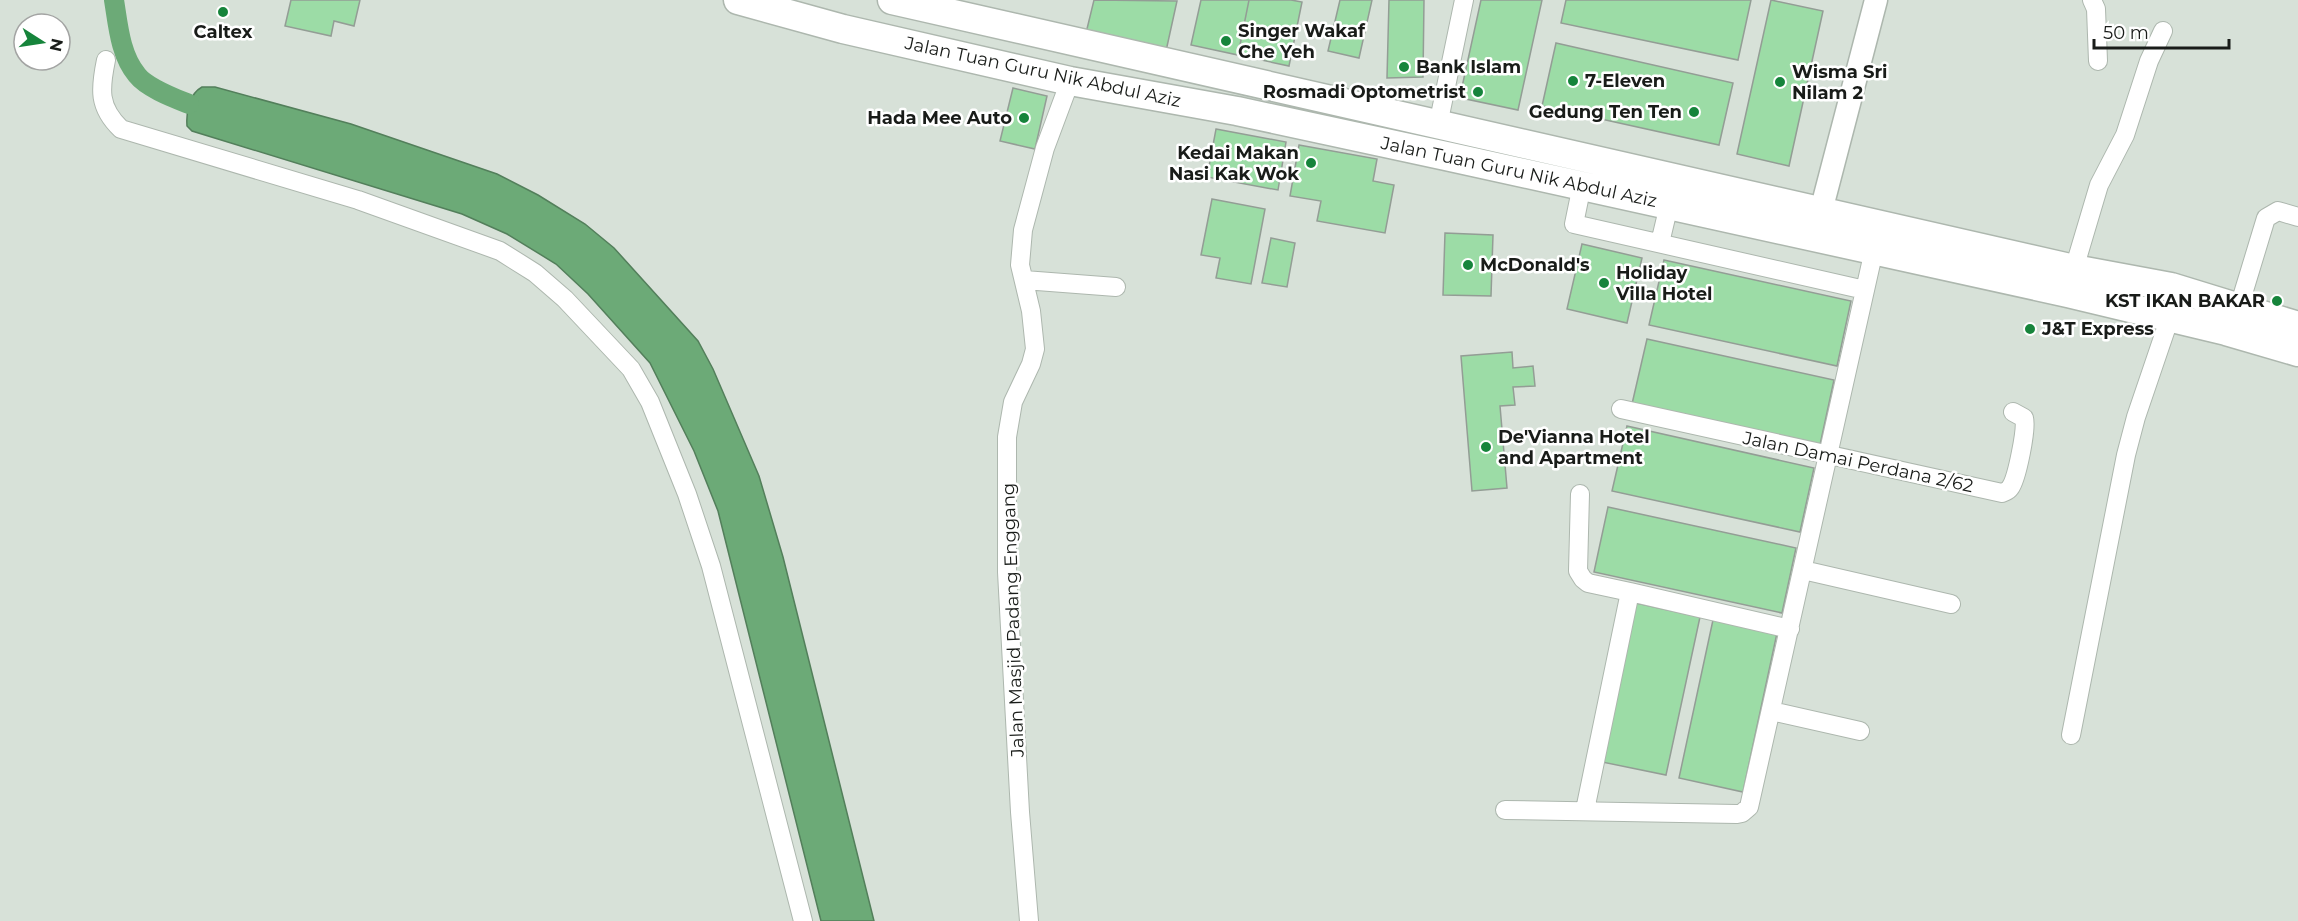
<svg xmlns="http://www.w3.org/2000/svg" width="2298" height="921" font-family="Montserrat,sans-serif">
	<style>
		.water { fill: #6caa77; stroke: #537f5b; stroke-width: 1.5 }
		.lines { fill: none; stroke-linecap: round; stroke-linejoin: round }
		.canal { stroke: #6caa77; stroke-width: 20 }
		.building { fill: #9cdca6; stroke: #939d95; stroke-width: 1.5 }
		.minor-casing { stroke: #adb7ae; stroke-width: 20 }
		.tertiary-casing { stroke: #adb7ae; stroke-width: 25 }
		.primary-casing { stroke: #adb7ae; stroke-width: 31 }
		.minor { stroke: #fff; stroke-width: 18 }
		.tertiary { stroke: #fff; stroke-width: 22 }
		.primary { stroke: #fff; stroke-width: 28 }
		.poi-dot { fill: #16843b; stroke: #fff; stroke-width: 2 }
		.labels { text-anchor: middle; stroke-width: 5; stroke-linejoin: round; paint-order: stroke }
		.poi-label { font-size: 18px; font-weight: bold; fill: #191c19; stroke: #fff; text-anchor: start }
		.street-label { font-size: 18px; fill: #191c19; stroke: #fff }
	</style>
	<rect width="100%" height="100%" fill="#d7e1d8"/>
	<path class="water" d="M 202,87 L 215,87 L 351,124 L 497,174 L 538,195 L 585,224 L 614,248 L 698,341 L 713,369 L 759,476 L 783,557 L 874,921 L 821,921 L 718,511 L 694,451 L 650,363 L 588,294 L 556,264 L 507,234 L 462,214 L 192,131 L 187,126 C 186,112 189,94 202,87 Z"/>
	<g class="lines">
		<path class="canal" d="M 114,0 C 118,24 120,55 137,75 C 147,88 174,98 189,104"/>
	</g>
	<path class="building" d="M 291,0 L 360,0 L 354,26 L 334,21 L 331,36 L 285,26 Z
		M 1094,0 L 1177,1 L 1166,51 L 1086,33 Z
		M 1201,0 L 1249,0 L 1238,55 L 1191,45 Z
		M 1249,0 L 1291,0 L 1302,2 L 1289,66 L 1238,55 Z
		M 1340,0 L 1372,0 L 1359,58 L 1328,51 Z
		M 1389,0 L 1424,0 L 1423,77 L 1387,78 Z
		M 1481,0 L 1542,0 L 1518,110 L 1466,99 L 1462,87 Z
		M 1566,0 L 1751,0 L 1738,60 L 1561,23 Z
		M 1771,0 L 1823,11 L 1789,166 L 1737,154 Z
		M 1556,43 L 1733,83 L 1719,145 L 1542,106 Z
		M 1013,88 L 1047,96 L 1035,149 L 1000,141 Z
		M 1216,129 L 1286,142 L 1278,190 L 1207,177 Z
		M 1299,145 L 1377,159 L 1373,181 L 1394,185 L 1385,233 L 1317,221 L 1321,201 L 1290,196 Z
		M 1212,199 L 1265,209 L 1251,284 L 1216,278 L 1220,258 L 1201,255 Z
		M 1445,233 L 1493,235 L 1491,296 L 1443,295 Z
		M 1271,238 L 1295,243 L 1287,287 L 1262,283 Z
		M 1582,244 L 1642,258 L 1627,323 L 1567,309 Z
		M 1664,260 L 1851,301 L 1837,366 L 1649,325 Z
		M 1647,339 L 1834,380 L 1820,445 L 1632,404 Z
		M 1512,352 L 1513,368 L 1533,366 L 1535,386 L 1513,387 L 1515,405 L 1500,406 L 1507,488 L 1472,491 L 1461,356 Z
		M 1627,426 L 1814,468 L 1800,532 L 1612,491 Z
		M 1608,507 L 1796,548 L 1782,613 L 1594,572 Z
		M 1636,603 L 1700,617 L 1666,775 L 1602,762 Z
		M 1713,620 L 1777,633 L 1743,792 L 1679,778 Z"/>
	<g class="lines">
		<g class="minor-casing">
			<path id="minor" d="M 2092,0 L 2096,9 L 2098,61
				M 106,60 C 100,89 98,107 121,129 L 358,200 L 500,251 L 535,273 L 565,299 L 631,369 L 650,402 L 687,494 L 711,566 L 803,921
				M 1438,125 L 1464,0
				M 1582,185 L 1574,224 L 1865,290
				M 1660,243 L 1669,205
				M 2074,269 L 2099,185 L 2125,135 L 2149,61 L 2163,31
				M 1024,280 L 1116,287
				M 2239,307 L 2266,218 L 2278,211 L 2298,217
				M 1621,409 L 2002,493 C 2006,491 2008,491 2010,488 C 2017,479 2027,428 2024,418 L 2013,412
				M 1580,494 L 1578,571 L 1583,579 L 1588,583 L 1630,592 L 1585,810
				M 1803,570 L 1951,604
				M 1630,592 L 1790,629
				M 1771,711 L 1860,731
				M 2071,735 L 2126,455 L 2136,417 L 2170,317
				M 1505,810 L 1737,814 L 1742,813 L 1749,807 L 1874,250
				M 1029,921 L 1020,812 L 1007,572 L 1007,437 L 1013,402 L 1031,364 L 1035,349 L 1031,311 L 1020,265 L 1023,230 L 1045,148 L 1070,81"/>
		</g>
		<g class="tertiary-casing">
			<path id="tertiary" d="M 1821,211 L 1876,0"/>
		</g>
		<g class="primary-casing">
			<path id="primary" d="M 738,0 L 843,29 L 1070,81 L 1237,111 L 1446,156 L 2068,293 L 2226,331 L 2298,352
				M 892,0 L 2074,269 L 2171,287 L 2298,326"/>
		</g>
		<use href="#minor" class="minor"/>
		<use href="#tertiary" class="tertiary"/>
		<use href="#primary" class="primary"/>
	</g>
	<g class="poi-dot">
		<circle cx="223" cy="12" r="6"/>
		<circle cx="1226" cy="41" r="6"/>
		<circle cx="1404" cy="67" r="6"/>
		<circle cx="1573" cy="81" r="6"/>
		<circle cx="1780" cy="82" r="6"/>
		<circle cx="1478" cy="92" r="6"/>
		<circle cx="1694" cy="112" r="6"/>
		<circle cx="1024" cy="118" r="6"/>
		<circle cx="1311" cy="163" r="6"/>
		<circle cx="1468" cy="265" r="6"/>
		<circle cx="1604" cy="283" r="6"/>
		<circle cx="2277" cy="301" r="6"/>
		<circle cx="2030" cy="329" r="6"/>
		<circle cx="1486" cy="447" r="6"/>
	</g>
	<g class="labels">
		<g class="poi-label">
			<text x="1238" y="37">Singer Wakaf<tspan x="1238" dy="21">Che Yeh</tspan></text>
			<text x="223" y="38" text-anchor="middle">Caltex</text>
			<text x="1416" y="73">Bank Islam</text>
			<text x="1792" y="78">Wisma Sri<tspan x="1792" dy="21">Nilam 2</tspan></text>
			<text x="1585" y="87">7-Eleven</text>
			<text x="1466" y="98" text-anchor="end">Rosmadi Optometrist</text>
			<text x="1682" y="118" text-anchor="end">Gedung Ten Ten</text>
			<text x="1012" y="124" text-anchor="end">Hada Mee Auto</text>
			<text x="1299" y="159" text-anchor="end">Kedai Makan<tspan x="1299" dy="21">Nasi Kak Wok</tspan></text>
			<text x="1480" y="271">McDonald's</text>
			<text x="1616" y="279">Holiday<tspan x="1616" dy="21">Villa Hotel</tspan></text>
			<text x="2265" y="307" text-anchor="end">KST IKAN BAKAR</text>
			<text x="2042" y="335">J&amp;T Express</text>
			<text x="1498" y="443">De'Vianna Hotel<tspan x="1498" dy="21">and Apartment</tspan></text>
		</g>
		<g class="street-label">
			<text transform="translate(1043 72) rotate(12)" y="6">Jalan Tuan Guru Nik Abdul Aziz</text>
			<text transform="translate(1519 172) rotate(12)" y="6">Jalan Tuan Guru Nik Abdul Aziz</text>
			<text transform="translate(1858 462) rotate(12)" y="6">Jalan Damai Perdana 2/62</text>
			<text transform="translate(1013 620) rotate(-92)" y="6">Jalan Masjid Padang Enggang</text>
		</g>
	</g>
	<g transform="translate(42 42) rotate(102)"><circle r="28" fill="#ffffff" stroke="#a3a4a3" stroke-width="1.5"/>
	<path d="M0-4.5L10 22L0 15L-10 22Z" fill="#16843b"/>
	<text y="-9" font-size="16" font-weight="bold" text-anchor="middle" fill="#191c19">N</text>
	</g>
	<path d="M2094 39v9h135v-9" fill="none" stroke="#191c19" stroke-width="3"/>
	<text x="2103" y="39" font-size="18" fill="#191c19" stroke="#ffffff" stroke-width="4.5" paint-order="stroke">50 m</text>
</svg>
